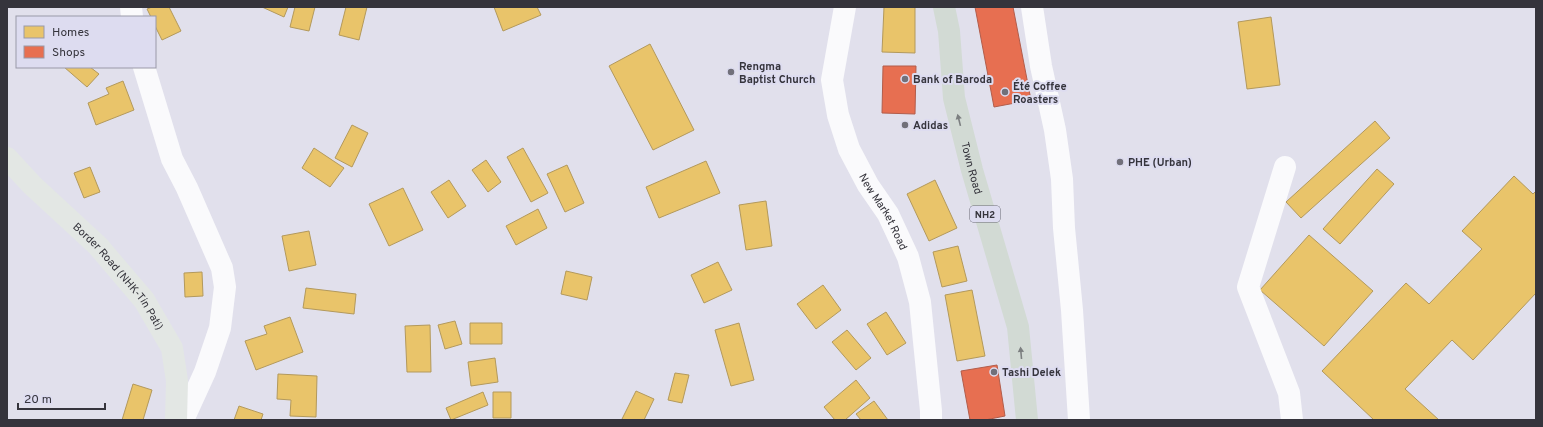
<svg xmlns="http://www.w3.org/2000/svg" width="1543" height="427" font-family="Overpass,sans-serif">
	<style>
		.homes { fill: #e9c46a; stroke: #b3995c }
		.shops { fill: #e76f51; stroke: #b25d4b }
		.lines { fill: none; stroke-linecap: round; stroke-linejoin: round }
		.street { stroke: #fafafc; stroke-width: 22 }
		.secondary { stroke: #fafafc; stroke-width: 22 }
		.primary { stroke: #e3e7e4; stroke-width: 22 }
		.highway { stroke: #d2dad4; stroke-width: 22 }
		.oneway { fill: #7c7f80 }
		.poi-dot { fill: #71707a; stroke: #dddcf0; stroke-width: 1.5 }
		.labels { text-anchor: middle; stroke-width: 4; stroke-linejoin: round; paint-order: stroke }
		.shield { fill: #dddcf0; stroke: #676672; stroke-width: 1 }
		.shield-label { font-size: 10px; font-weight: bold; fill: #35343c }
		.poi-label { font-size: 11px; font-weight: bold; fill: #35343c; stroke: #dddcf0; text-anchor: start }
		.street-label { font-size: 11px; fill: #35343c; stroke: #dddcf0 }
	</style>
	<rect width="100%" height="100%" fill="#e1e0ec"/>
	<path class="homes" d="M 152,7 L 169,7 L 181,31 L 162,40 L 155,26 L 155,17 L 151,17 L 147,9 Z
		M 262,7 L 288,7 L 284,17 Z
		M 295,7 L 315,7 L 309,31 L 290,27 Z
		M 346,7 L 367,7 L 359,40 L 339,35 Z
		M 494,7 L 537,7 L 541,15 L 503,31 Z
		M 884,7 L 915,7 L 915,53 L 882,52 Z
		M 1271,17 L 1280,85 L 1247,89 L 1238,22 Z
		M 650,44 L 694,130 L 653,150 L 609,66 Z
		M 64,67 L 90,67 L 99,74 L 87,87 Z
		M 123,81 L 134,110 L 96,125 L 88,103 L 109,94 L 106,88 Z
		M 1375,121 L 1390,138 L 1301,218 L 1286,202 Z
		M 352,125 L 368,133 L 352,167 L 335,158 Z
		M 314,148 L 344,168 L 330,187 L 302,168 Z
		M 523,148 L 548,193 L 531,202 L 507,157 Z
		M 486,160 L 501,182 L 488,192 L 472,170 Z
		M 706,161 L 720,193 L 659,218 L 646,187 Z
		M 567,165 L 584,203 L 565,212 L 547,174 Z
		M 90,167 L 100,192 L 84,198 L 74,173 Z
		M 1377,169 L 1394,184 L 1340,244 L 1323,229 Z
		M 1514,176 L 1533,194 L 1536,191 L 1536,293 L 1473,360 L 1452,340 L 1405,389 L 1439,420 L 1374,420 L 1322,371 L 1406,283 L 1429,304 L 1482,249 L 1462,231 Z
		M 449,180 L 466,206 L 448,218 L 431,192 Z
		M 935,180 L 957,228 L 929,241 L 907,194 Z
		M 403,188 L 423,230 L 389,246 L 369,204 Z
		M 766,201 L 772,246 L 746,250 L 739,205 Z
		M 538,209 L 547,228 L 516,245 L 506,226 Z
		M 309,231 L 316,265 L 289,271 L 282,236 Z
		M 1309,235 L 1373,291 L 1324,346 L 1260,290 Z
		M 958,246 L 967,281 L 942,287 L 933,252 Z
		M 718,262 L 732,290 L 704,303 L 691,275 Z
		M 566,271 L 592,277 L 587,300 L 561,294 Z
		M 202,272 L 203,296 L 185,297 L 184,273 Z
		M 823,285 L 841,310 L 816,329 L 797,304 Z
		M 306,288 L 356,294 L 354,314 L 303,308 Z
		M 972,290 L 985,356 L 957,361 L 945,295 Z
		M 886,312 L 906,343 L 887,355 L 867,324 Z
		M 290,317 L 303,352 L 256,370 L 245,341 L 267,334 L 264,326 Z
		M 455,321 L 462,344 L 445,349 L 438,325 Z
		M 470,323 L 502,323 L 502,344 L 470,344 Z
		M 739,323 L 754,380 L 731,386 L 715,330 Z
		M 430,325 L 431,372 L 407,372 L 405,326 Z
		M 847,330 L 871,358 L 856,370 L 832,342 Z
		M 495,358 L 498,382 L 471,386 L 468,362 Z
		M 675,373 L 689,375 L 682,403 L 668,400 Z
		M 278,374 L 317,376 L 316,417 L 290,416 L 291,400 L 277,399 Z
		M 856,380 L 870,398 L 845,420 L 835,420 L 824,407 Z
		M 133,384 L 152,390 L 143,420 L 122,420 Z
		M 636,391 L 654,399 L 644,420 L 624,420 L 622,419 Z
		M 483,392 L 488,405 L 451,420 L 446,408 Z
		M 493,392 L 511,392 L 511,418 L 493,418 Z
		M 874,401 L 888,420 L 861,420 L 856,414 Z
		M 239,406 L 263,414 L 261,420 L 234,420 Z"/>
	<path class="shops" d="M 975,7 L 1013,7 L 1031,100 L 994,107 Z
		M 883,66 L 916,66 L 915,114 L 882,113 Z
		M 997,365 L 1005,416 L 985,420 L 970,420 L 961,371 Z"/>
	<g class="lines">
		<path class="street" d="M 1285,167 L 1248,287 L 1289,393 L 1292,420"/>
		<g class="secondary">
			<path d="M 131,7 L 132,17"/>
			<path id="s1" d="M 845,7 L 832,80 L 838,115 L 849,149 L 868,185 L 888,214 L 908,257 L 920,302 L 931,411 L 931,420"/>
			<path d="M 1032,7 L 1041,66 L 1055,130 L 1062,179 L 1064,228 L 1072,310 L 1079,420"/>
			<path d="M 144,67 L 172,159 L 187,188 L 222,268 L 225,287 L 220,328 L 205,372 L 183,420"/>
		</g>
		<path class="primary" id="s2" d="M 7,158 L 32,185 L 98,246 L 144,300 L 172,348 L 177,381 L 176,420"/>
		<path class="highway" id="s3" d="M 944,7 L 949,31 L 954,98 L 972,170 L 1018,327 L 1027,420"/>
	</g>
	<defs><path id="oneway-solid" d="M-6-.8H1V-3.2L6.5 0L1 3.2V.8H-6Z"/></defs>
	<g class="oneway">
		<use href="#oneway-solid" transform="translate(959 120) rotate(-104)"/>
		<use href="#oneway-solid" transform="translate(1021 353) rotate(-95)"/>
	</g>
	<g class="poi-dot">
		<circle cx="731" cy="72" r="4"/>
		<circle cx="905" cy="79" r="4"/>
		<circle cx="1005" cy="92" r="4"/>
		<circle cx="905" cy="125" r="4"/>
		<circle cx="1120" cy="162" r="4"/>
		<circle cx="994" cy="372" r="4"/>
	</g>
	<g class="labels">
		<rect class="shield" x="970" y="206" width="30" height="16" rx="3"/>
		<g class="shield-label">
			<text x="985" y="218">NH2</text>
		</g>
		<g class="poi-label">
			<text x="739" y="70">Rengma<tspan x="739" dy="13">Baptist Church</tspan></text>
			<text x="913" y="83">Bank of Baroda</text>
			<text x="1013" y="90">Été Coffee<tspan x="1013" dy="13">Roasters</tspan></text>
			<text x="913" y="129">Adidas</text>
			<text x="1128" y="166">PHE (Urban)</text>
			<text x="1002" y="376">Tashi Delek</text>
		</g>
		<g class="street-label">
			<text dy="4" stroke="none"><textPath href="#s3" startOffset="164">Town Road</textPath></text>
			<text dy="4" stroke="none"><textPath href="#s1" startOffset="217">New Market Road</textPath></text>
			<text dy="4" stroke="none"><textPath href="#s2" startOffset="163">Border Road (NHK-Tin Pati)</textPath></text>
		</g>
	</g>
	<rect width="1543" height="427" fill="none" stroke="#35343c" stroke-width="16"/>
	<rect x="16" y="16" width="140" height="52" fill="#dddcf0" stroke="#9a99a8"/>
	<rect x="24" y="26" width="20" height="12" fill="#e9c46a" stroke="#9a99a8"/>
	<text x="52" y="36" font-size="12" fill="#35343c">Homes</text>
	<rect x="24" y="46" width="20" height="12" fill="#e76f51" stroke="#9a99a8"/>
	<text x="52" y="56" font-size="12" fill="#35343c">Shops</text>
	<path d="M18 403v6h87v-6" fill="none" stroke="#35343c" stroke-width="2"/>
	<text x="24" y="403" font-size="12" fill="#35343c" stroke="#dddcf0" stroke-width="3" paint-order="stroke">20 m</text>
</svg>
